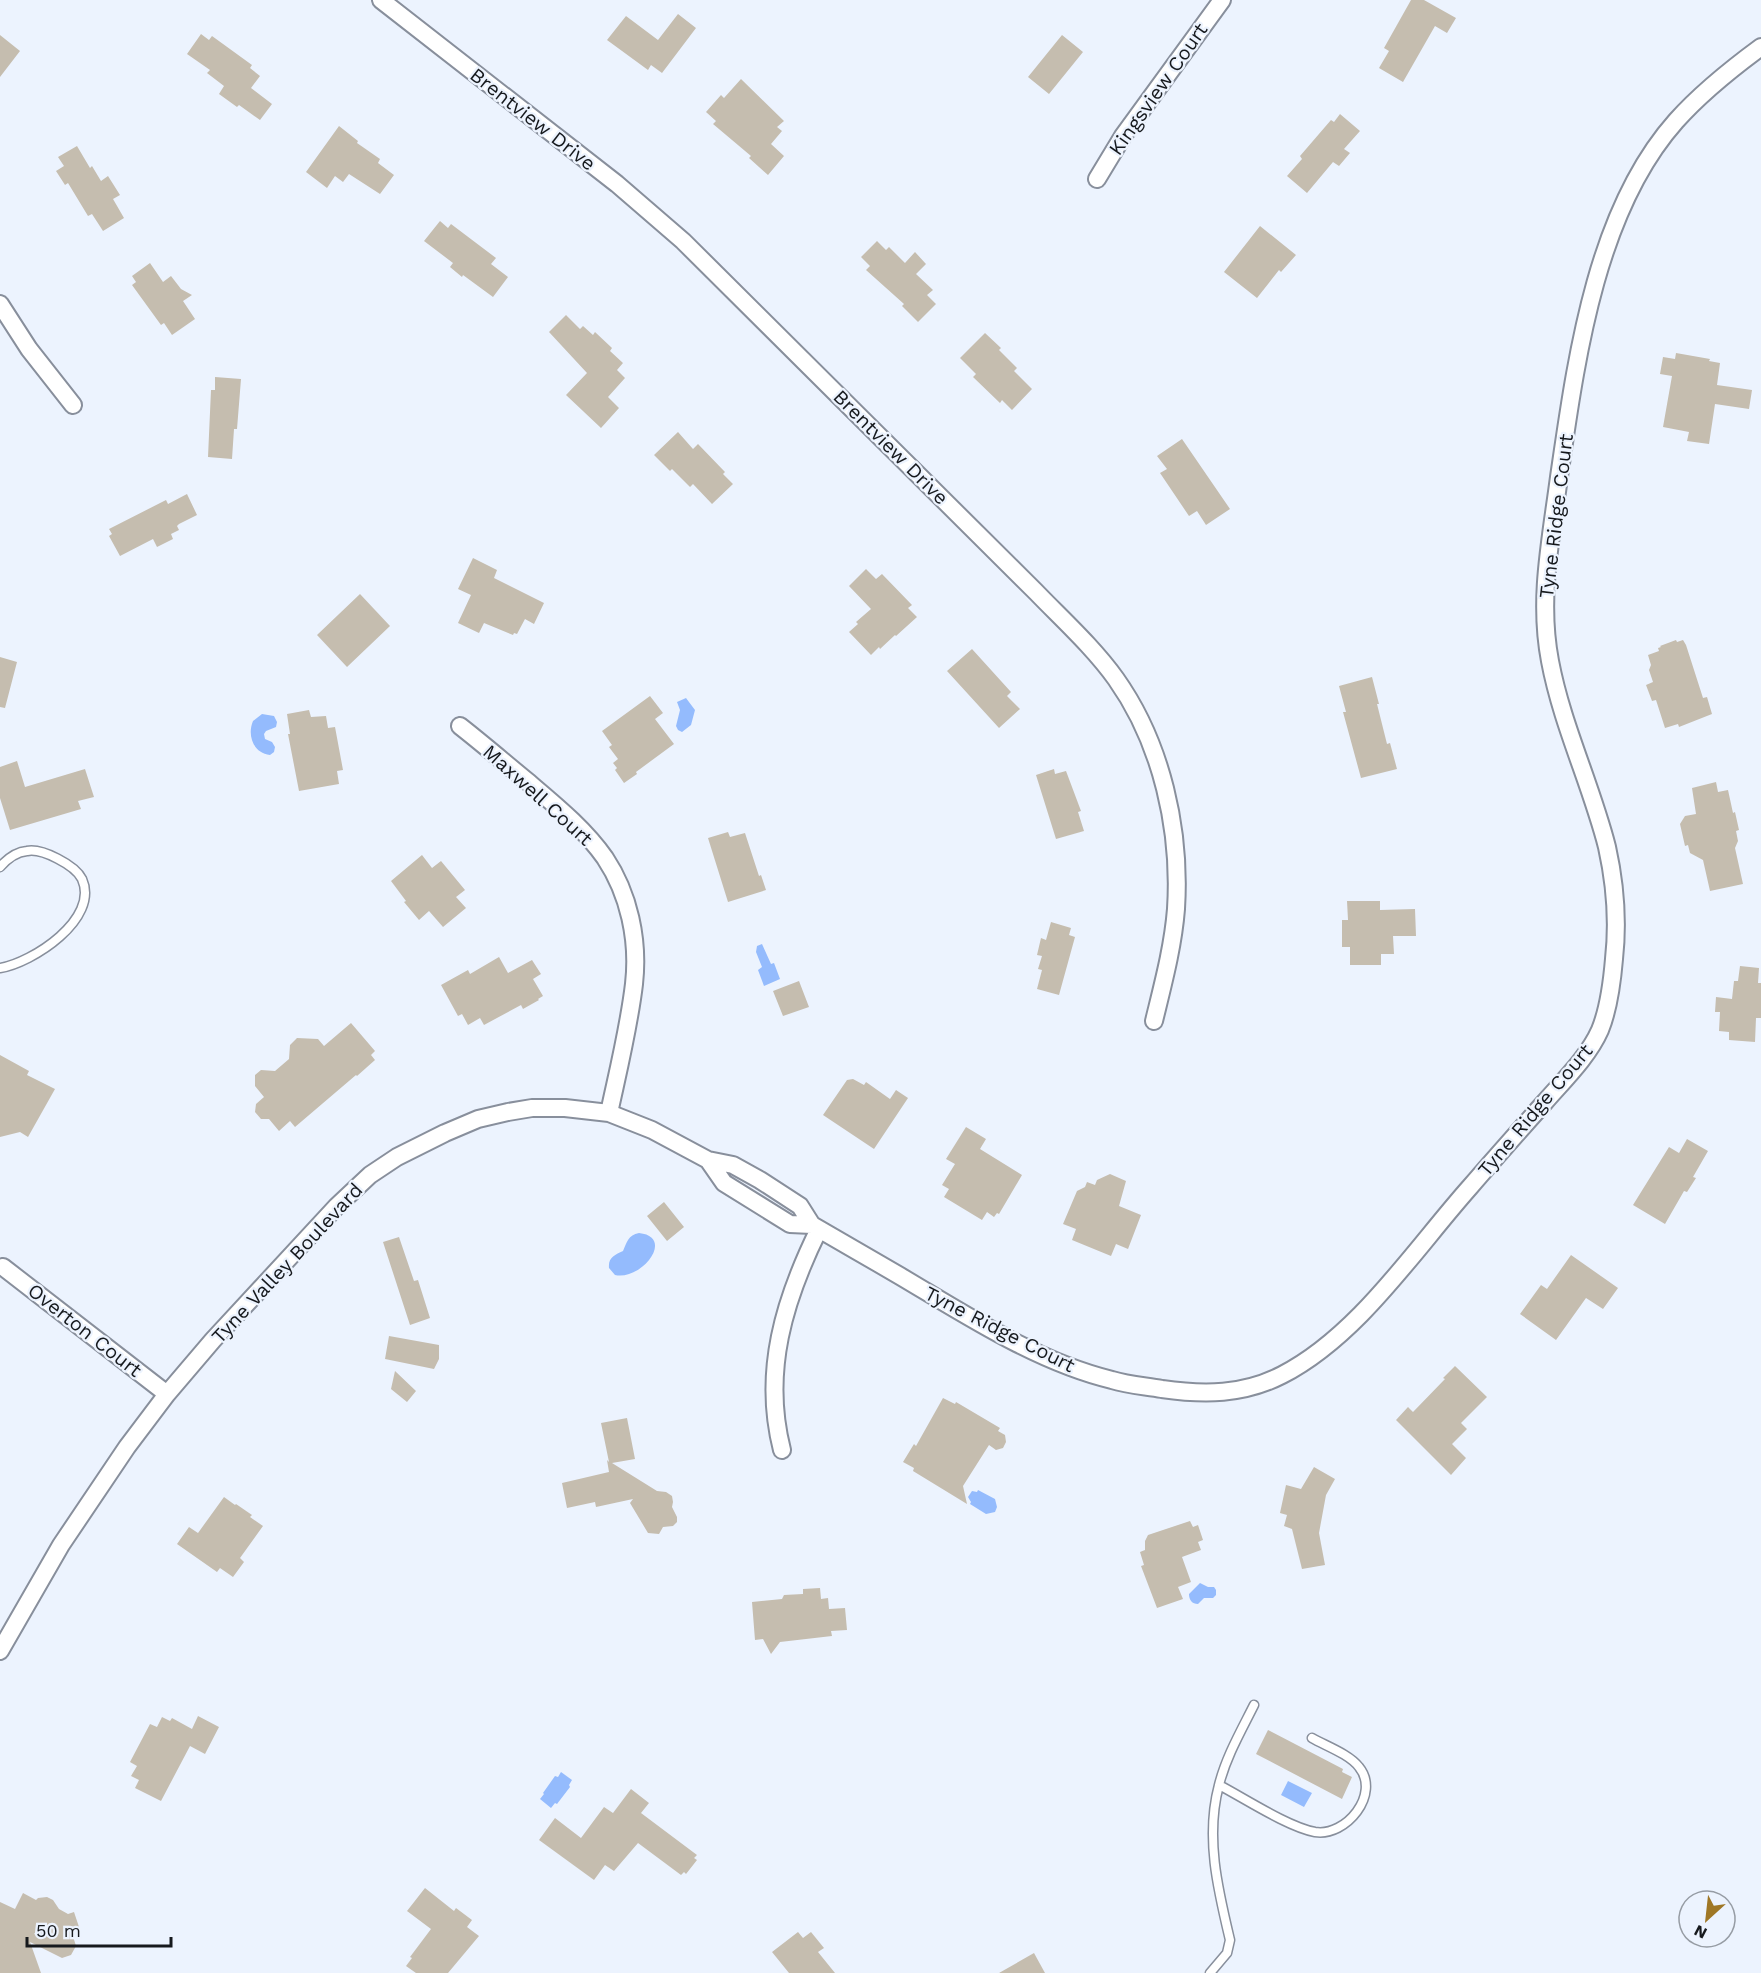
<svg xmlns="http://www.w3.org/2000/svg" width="1761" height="1973" font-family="'Work Sans',sans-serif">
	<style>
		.water { fill: #94bbfd }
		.building { fill: #c5bdaf }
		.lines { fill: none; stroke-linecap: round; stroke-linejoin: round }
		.lane-casing { stroke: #888f9c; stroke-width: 11 }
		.street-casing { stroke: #888f9c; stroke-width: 20 }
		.lane { stroke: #fff; stroke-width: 8 }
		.street { stroke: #fff; stroke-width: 16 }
		.labels { text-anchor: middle; stroke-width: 4.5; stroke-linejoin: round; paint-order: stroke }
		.street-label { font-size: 20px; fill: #16191d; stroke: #ecf3fe }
	</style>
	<rect width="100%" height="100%" fill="#ecf3fe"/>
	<path class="water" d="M 686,698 L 695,710 L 691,725 L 682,732 L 678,730 L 676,726 L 680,710 L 677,702 Z
		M 262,714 L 274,716 L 277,722 L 276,727 L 266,731 L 264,734 L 265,739 L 272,742 L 275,747 L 274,752 L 270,755 C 253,753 247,735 253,721 Z
		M 762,944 L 771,964 L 774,963 L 780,979 L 764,986 L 758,970 L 762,967 L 756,952 L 757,946 Z
		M 639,1233 C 676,1237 641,1281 615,1275 L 609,1268 C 608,1257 615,1255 623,1251 C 627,1242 628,1235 639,1233 Z
		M 978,1490 L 995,1499 L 997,1507 L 995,1512 L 986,1514 L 970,1504 L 971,1502 L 968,1497 L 972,1491 L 977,1492 Z
		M 1200,1583 L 1208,1587 L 1214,1587 L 1216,1590 L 1216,1595 L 1213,1598 L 1204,1598 L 1198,1604 C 1192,1604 1189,1600 1189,1594 Z
		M 561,1772 L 572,1780 L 569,1785 L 570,1787 L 557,1804 L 555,1803 L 551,1808 L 540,1799 L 544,1794 L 543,1793 L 555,1776 L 558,1777 Z
		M 1288,1781 L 1312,1793 L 1304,1807 L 1281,1795 Z"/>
	<path class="building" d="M 1411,0 L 1424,0 L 1456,18 L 1447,33 L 1435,26 L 1403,82 L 1379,68 L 1389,51 L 1384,48 Z
		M 678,14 L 696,28 L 662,73 L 651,65 L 648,70 L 607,40 L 626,16 L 658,40 Z
		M 201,34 L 209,40 L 212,36 L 252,65 L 250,68 L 260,76 L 251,88 L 272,104 L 260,120 L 239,105 L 237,107 L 219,94 L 224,86 L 207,73 L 210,70 L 187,54 Z
		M 0,35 L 20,51 L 0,77 Z
		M 1062,35 L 1083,52 L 1049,94 L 1028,77 Z
		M 741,79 L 784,121 L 777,127 L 782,131 L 771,144 L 784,156 L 768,175 L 749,158 L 751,156 L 713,124 L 716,121 L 706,112 L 721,95 L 724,98 Z
		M 1340,114 L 1360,131 L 1344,149 L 1350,153 L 1339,166 L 1333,162 L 1307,193 L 1287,176 L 1302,159 L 1300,156 L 1331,120 L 1334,122 Z
		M 339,126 L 358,141 L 357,143 L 380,159 L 378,163 L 394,175 L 380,194 L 349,174 L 343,182 L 335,176 L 327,188 L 306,172 Z
		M 77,146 L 90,168 L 92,166 L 101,181 L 108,176 L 120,195 L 113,199 L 124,218 L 103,231 L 92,214 L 88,216 L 68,183 L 65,185 L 56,171 L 64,166 L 58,157 Z
		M 440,221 L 448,228 L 451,224 L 496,258 L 491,264 L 508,277 L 493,297 L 463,275 L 462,277 L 450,267 L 453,263 L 424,241 Z
		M 1260,226 L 1296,255 L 1281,272 L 1279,270 L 1257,298 L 1224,272 Z
		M 877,241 L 886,250 L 889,247 L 905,263 L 915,252 L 926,264 L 916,274 L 933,290 L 927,295 L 936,304 L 918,322 L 902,306 L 904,304 L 866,270 L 870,266 L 861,257 Z
		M 150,263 L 163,282 L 171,276 L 181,289 L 192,295 L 183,301 L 195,319 L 172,335 L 164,323 L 161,325 L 132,285 L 136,282 L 132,276 Z
		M 566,315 L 580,329 L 583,326 L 593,335 L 595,332 L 612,348 L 610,351 L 623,363 L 617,370 L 625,378 L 608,397 L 619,408 L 601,428 L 566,395 L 587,373 L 549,332 Z
		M 985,333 L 1001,348 L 999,350 L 1017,368 L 1014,371 L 1032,389 L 1012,410 L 1002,400 L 1000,403 L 973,377 L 976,374 L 960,358 Z
		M 1676,353 L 1710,359 L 1709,361 L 1720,363 L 1717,385 L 1752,390 L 1749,409 L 1715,404 L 1709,444 L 1687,441 L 1689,432 L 1663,427 L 1672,376 L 1660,374 L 1663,357 L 1675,359 Z
		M 215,377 L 241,379 L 237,429 L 234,429 L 232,459 L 208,457 L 211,390 L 215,390 Z
		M 678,432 L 693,449 L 698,444 L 725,472 L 723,474 L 733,484 L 712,504 L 693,484 L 690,487 L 672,469 L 670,471 L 654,455 Z
		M 1182,439 L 1230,509 L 1206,525 L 1197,511 L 1189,516 L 1160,473 L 1167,469 L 1157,456 Z
		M 187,494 L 197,515 L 179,524 L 177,526 L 179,530 L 171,534 L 173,539 L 157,547 L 153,539 L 120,556 L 109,536 L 112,534 L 109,529 L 166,500 L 168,504 Z
		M 473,558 L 497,570 L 494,578 L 544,603 L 534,624 L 525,619 L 517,634 L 514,633 L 513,635 L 484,623 L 479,633 L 458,623 L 471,595 L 458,589 Z
		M 866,569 L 876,579 L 882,574 L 912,605 L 908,608 L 917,617 L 896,636 L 895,635 L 880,649 L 879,647 L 871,655 L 849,632 L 858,624 L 856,622 L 871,609 L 849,586 Z
		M 360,594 L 390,626 L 347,667 L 317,635 Z
		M 1676,640 L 1677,642 L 1683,640 L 1686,645 L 1703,698 L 1707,697 L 1712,714 L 1679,727 L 1678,724 L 1665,728 L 1656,700 L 1652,701 L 1646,685 L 1653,682 L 1649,670 L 1651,665 L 1648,655 L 1659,651 L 1658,648 L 1661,647 L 1660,646 Z
		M 972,649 L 1011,692 L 1007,696 L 1020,709 L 999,728 L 947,671 Z
		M 0,657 L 17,662 L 5,708 L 0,707 Z
		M 1372,677 L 1379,704 L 1377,704 L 1387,744 L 1390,743 L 1397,769 L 1361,778 L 1343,712 L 1346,712 L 1339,686 Z
		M 650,696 L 663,713 L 655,719 L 674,744 L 636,772 L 637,774 L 624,783 L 615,770 L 617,768 L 613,763 L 618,759 L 609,747 L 612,745 L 602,731 Z
		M 309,710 L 311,717 L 326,716 L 328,728 L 335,727 L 343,770 L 337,771 L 339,784 L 299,791 L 288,734 L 290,734 L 287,714 Z
		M 17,761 L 25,787 L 85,769 L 94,797 L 78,801 L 81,809 L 10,830 L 0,798 L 0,767 Z
		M 1054,769 L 1055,774 L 1066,771 L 1081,811 L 1078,812 L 1084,831 L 1056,839 L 1036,775 Z
		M 1716,782 L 1718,792 L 1728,790 L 1733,813 L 1735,812 L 1739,830 L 1736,831 L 1738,841 L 1735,848 L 1743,884 L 1710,891 L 1703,860 L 1690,853 L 1688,845 L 1685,846 L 1680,824 L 1685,816 L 1696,814 L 1692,788 Z
		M 728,832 L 730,837 L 745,833 L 759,876 L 761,875 L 766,890 L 728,902 L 708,838 Z
		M 422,855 L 432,868 L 441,861 L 465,890 L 456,897 L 466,908 L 443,927 L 429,911 L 419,920 L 404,902 L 406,901 L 391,881 Z
		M 1347,901 L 1380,901 L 1380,910 L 1415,909 L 1416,936 L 1393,936 L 1394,954 L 1381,954 L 1381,965 L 1350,965 L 1350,947 L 1342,947 L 1342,920 L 1348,920 Z
		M 1051,922 L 1071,928 L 1069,935 L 1075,937 L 1059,995 L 1037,989 L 1042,970 L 1038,969 L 1042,956 L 1037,955 L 1041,938 L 1046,940 Z
		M 499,957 L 508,973 L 532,960 L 541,974 L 533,979 L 543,996 L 538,999 L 539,1000 L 523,1009 L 521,1005 L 484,1025 L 480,1018 L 468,1025 L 462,1014 L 458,1016 L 441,985 L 468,970 L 470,974 Z
		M 1740,966 L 1759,968 L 1758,983 L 1761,983 L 1761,1018 L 1756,1018 L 1755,1042 L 1729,1040 L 1729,1032 L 1719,1031 L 1720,1012 L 1715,1012 L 1716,997 L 1732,999 L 1734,981 L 1738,981 Z
		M 799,981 L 809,1007 L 783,1016 L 773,991 Z
		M 351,1023 L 375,1051 L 371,1055 L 375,1060 L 357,1076 L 356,1075 L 295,1127 L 290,1121 L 279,1131 L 269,1119 L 261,1119 L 255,1112 L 256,1104 L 264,1097 L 255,1086 L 255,1075 L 261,1070 L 275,1071 L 289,1059 L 290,1045 L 297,1038 L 318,1039 L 324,1046 Z
		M 0,1055 L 29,1071 L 27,1075 L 55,1089 L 28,1137 L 20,1132 L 0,1137 Z
		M 853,1079 L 864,1085 L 866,1082 L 890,1099 L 896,1090 L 908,1098 L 874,1149 L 823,1115 L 847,1080 Z
		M 966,1127 L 986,1139 L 980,1149 L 1022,1175 L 999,1214 L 997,1213 L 994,1217 L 987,1212 L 982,1220 L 944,1197 L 949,1189 L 942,1185 L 955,1164 L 946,1159 Z
		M 1687,1139 L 1708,1151 L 1693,1177 L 1696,1178 L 1687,1192 L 1684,1191 L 1665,1224 L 1633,1205 L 1669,1147 L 1679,1153 Z
		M 1110,1174 L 1126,1181 L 1119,1206 L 1141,1215 L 1128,1249 L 1116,1244 L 1111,1256 L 1072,1240 L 1076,1229 L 1063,1224 L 1077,1191 L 1085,1187 L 1087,1182 L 1095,1185 L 1097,1180 Z
		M 664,1202 L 684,1227 L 667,1241 L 647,1216 Z
		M 399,1237 L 414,1281 L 418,1280 L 430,1318 L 410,1325 L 383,1242 Z
		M 1571,1255 L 1618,1288 L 1603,1309 L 1586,1298 L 1556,1340 L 1520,1314 L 1541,1285 L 1547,1289 Z
		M 389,1336 L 439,1345 L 439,1359 L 434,1369 L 385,1359 Z
		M 1455,1366 L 1487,1397 L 1461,1423 L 1467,1429 L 1452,1444 L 1466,1458 L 1451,1475 L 1396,1420 L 1408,1407 L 1413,1412 L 1445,1379 L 1443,1378 Z
		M 395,1371 L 416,1391 L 407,1402 L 391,1389 Z
		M 943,1398 L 955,1404 L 956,1402 L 1000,1428 L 998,1431 L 1005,1435 L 1006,1442 L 1003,1448 L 996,1450 L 989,1445 L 963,1486 L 967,1504 L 913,1471 L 914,1468 L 903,1462 L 914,1444 L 916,1446 Z
		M 627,1418 L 635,1459 L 612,1463 L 657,1491 L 666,1492 L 672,1496 L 673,1502 L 672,1507 L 677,1517 L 677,1522 L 673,1526 L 663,1527 L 659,1534 L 648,1533 L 630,1503 L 633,1499 L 596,1507 L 595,1502 L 567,1508 L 562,1483 L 609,1472 L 607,1460 L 609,1462 L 601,1423 Z
		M 1314,1467 L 1335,1479 L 1326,1495 L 1319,1533 L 1325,1565 L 1302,1569 L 1292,1529 L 1284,1526 L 1287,1515 L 1280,1513 L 1286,1485 L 1301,1489 Z
		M 224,1497 L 235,1505 L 236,1504 L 252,1515 L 250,1517 L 263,1526 L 240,1558 L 244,1562 L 233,1577 L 220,1568 L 217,1572 L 177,1544 L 189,1527 L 198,1533 Z
		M 1190,1521 L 1193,1527 L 1198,1525 L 1203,1540 L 1198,1542 L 1201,1550 L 1182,1557 L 1191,1582 L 1178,1587 L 1183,1599 L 1157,1608 L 1141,1566 L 1144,1565 L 1140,1552 L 1145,1550 L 1145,1541 L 1148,1535 Z
		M 820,1588 L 821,1599 L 828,1598 L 829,1609 L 845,1608 L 847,1630 L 831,1631 L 832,1636 L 780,1642 L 771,1654 L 763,1639 L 755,1640 L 752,1602 L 782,1599 L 784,1595 L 803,1594 L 803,1589 Z
		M 198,1716 L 219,1727 L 205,1754 L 190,1746 L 161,1801 L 135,1788 L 139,1780 L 131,1776 L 137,1766 L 130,1762 L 150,1724 L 157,1727 L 162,1717 L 170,1721 L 172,1718 L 192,1729 Z
		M 1268,1730 L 1343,1769 L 1342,1772 L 1352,1777 L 1342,1799 L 1256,1754 Z
		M 631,1789 L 649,1803 L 641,1813 L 697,1855 L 694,1858 L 697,1860 L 686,1874 L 684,1872 L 681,1875 L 638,1843 L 614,1871 L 605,1865 L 594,1880 L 539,1840 L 555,1818 L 581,1838 L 604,1807 L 613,1813 Z
		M 425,1888 L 454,1911 L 456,1908 L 472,1920 L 467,1927 L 479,1936 L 448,1973 L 416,1973 L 406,1966 L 412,1958 L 410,1957 L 431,1929 L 407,1911 Z
		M 23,1893 L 36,1900 L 38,1898 L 47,1897 L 53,1900 L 59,1909 L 68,1914 L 74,1912 L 79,1927 L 71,1930 L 76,1946 L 71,1955 L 62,1958 L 30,1942 L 41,1973 L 0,1973 L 0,1902 L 15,1909 Z
		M 798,1932 L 803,1938 L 811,1932 L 824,1948 L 818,1952 L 835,1973 L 789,1973 L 772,1952 Z
		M 1034,1953 L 1045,1973 L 999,1973 Z"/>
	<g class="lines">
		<g class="lane-casing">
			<path id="lane" d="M 0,867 C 7,859 16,852 27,851 C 42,848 75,865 82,879 C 100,919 32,963 0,968
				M 1219,1785 C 1244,1798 1288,1827 1315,1832 C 1346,1837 1381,1794 1359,1767 C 1349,1754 1326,1746 1312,1738
				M 1210,1973 L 1227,1953 L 1230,1940 C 1218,1890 1205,1837 1219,1785 C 1226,1757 1241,1731 1254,1705"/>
		</g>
		<g class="street-casing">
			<path id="street" d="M 381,0 L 617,184 L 683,241 L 1036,592 C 1063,620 1093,647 1116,679 C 1162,744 1181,830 1176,909 C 1173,947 1163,984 1154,1021
				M 1097,179 L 1123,136 L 1222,0
				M 0,304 L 29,349 L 73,405
				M 460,726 C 483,744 505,763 527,781 C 554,804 584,828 605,858 C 629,894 639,940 634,984 C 629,1027 618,1071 609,1113
				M 708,1160 L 724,1183 L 790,1224 L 812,1225
				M 3,1267 L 167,1394
				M 782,1450 C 762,1372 784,1300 819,1229
				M 0,1651 L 61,1545 L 127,1447 L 167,1394 L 213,1340 L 337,1206 L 370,1175 L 397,1157 L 445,1133 L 478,1119 L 508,1112 L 532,1108 L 565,1108 L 609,1113 L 652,1130 L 708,1160 L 733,1165 L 760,1180 L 800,1206 L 812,1225 C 841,1242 871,1259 900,1276 C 966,1315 1037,1362 1112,1380 C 1128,1385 1145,1386 1162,1389 C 1204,1395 1243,1395 1282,1375 C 1358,1336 1414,1250 1470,1187 C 1494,1159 1519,1131 1544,1103 C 1564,1080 1588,1057 1600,1030 C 1609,1008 1612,983 1614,959 C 1618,923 1615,883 1607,847 C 1591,784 1562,725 1550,661 C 1538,599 1551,539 1559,477 C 1576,361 1595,212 1676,121 C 1701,93 1731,69 1761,47"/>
		</g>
		<use href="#lane" class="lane"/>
		<use href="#street" class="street"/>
	</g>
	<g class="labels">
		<g class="street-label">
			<text transform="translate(1158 89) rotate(-55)" y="7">Kingsview Court</text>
			<text transform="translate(533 119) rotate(38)" y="7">Brentview Drive</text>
			<text transform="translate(891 447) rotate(45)" y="7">Brentview Drive</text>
			<text transform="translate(1556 516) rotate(-83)" y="7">Tyne Ridge Court</text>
			<text transform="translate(538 795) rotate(42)" y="7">Maxwell Court</text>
			<text transform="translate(1535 1110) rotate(-50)" y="7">Tyne Ridge Court</text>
			<text transform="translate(287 1263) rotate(-47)" y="7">Tyne Valley Boulevard</text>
			<text transform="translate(1000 1329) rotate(27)" y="7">Tyne Ridge Court</text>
			<text transform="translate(85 1330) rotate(38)" y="7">Overton Court</text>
		</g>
	</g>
	<g transform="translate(1707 1919) rotate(207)"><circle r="28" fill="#ecf3fe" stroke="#969ca4" stroke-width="1.5"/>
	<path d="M0-4.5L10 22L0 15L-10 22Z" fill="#9f7725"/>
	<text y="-9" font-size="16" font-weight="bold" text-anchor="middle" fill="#16191d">N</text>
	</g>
	<path d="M27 1937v9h144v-9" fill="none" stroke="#16191d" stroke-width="3"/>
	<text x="36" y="1937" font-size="18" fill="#16191d" stroke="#ecf3fe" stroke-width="4.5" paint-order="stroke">50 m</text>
</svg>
